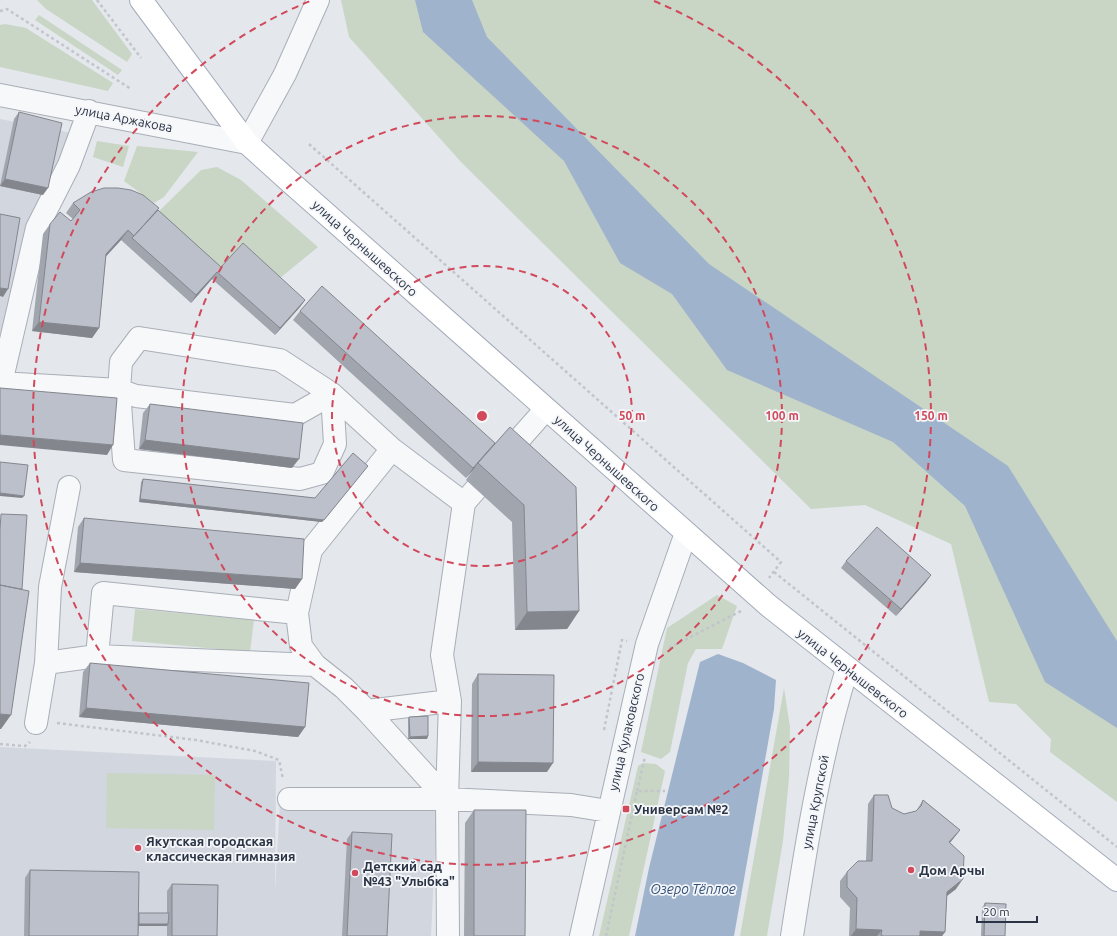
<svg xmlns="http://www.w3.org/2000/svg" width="1117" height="936" font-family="Ubuntu,sans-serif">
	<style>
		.built { fill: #d2d6de }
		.green { fill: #c9d6c5 }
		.water { fill: #9fb4cc }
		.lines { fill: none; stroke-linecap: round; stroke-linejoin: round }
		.minor-casing { stroke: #a9aeb7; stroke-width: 24 }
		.major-casing { stroke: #a3abb8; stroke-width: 24 }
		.path { stroke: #c2c5cb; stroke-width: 2.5; stroke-dasharray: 3 3; stroke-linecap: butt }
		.minor { stroke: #f7f8fa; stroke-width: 22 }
		.major { stroke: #fff; stroke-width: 22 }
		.wall { fill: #a1a5ae }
		.shaded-wall { fill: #83868d }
		.building { fill: #bbc0ca; stroke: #83868d }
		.ring { fill: none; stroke: #d1495b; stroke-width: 2; stroke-dasharray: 7 5 }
		.poi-dot { fill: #d1495b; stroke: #f4f6f9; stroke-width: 1.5 }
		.labels { text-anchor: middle; stroke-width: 3.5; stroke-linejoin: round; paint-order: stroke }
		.street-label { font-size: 13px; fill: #2b3445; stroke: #f4f6f9 }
		.poi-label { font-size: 13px; font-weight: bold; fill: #2b3445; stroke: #f4f6f9; text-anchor: start }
		.water-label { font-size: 14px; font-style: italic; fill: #34527a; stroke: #f4f6f9 }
		.centre { fill: #d1495b; stroke: #f4f6f9; stroke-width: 2 }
		.ring-label { font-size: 12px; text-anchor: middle; font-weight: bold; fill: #d1495b; stroke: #f4f6f9; stroke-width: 3.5; stroke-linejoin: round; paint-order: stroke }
	</style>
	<rect width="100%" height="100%" fill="#e4e7ec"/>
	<path class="built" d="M 0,119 L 72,133 L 0,334 Z
		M 0,747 L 276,761 L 275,891 L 280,802 L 437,810 L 431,936 L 0,936 Z"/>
	<path class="green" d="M 37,0 L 92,0 L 132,54 L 127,62 L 46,9 Z
		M 341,0 L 1117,0 L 1117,802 L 1050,752 L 1051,739 L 1016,704 L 989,702 L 951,544 L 865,505 L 811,509 L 462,163 L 349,37 Z
		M 39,15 L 122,70 L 118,75 L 35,20 Z
		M 5,24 L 26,28 L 113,83 L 108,91 L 0,67 L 0,25 Z
		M 97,141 L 129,146 L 123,167 L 93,157 Z
		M 137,146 L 198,152 L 164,197 L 154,203 L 124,181 Z
		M 217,167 L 241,180 L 318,247 L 274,283 L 216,274 L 153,217 L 201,170 Z
		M 717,595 L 737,606 L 722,649 L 696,649 L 688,663 L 670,752 L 661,759 L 641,752 L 667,628 Z
		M 135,609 L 254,620 L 250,652 L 132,641 Z
		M 784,688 L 790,727 L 789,778 L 783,841 L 767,936 L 740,936 Z
		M 643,763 L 656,764 L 665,771 L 629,936 L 599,936 L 638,766 Z
		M 107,773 L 215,775 L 214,830 L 106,828 Z"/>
	<path class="water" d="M 415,0 L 472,0 L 487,37 L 709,264 L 1008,466 L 1117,641 L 1117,728 L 1045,682 L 965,506 L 893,442 L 727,370 L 672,294 L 620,263 L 564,161 L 423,32 Z
		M 718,654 L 743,663 L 776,680 L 774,709 L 734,936 L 635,936 L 649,868 L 700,662 Z"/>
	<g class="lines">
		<g class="minor-casing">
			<path id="minor" d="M 0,95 L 247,143 L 285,74 L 318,0
				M 0,383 L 119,390 L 136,396 L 295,415 L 332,394
				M 1,383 L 37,228 L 69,165 L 89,111
				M 332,394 L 335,444 L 322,473 L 300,479 L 124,460 L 119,390 L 121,362 L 139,338 L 280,360 L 332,394 L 392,449 L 311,550 L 297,613 L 301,646 L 315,665 L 344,688 L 367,711 L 447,799 L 571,805 L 608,811
				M 392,449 L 464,503
				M 507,453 L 546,409
				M 97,656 L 103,593 L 297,613
				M 46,663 L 50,587 L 69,487
				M 367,711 L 450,701
				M 36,723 L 46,663 L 97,656 L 315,665
				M 289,799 L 447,799
				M 448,936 L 447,799 L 450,701 L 442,655 L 464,503 L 476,489
				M 581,936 L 647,644 L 686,533
				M 792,936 C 806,846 820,756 847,669"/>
		</g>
		<g class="major-casing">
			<path id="major" d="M 141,0 L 247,143 L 288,180 L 769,606 L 1117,880"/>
		</g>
		<path class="path" d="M 97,0 L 141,58
			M 0,11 L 7,9 L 131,89
			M 309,144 L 781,562 L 769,578
			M 774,572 L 1117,847
			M 669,648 L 743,610
			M 57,723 L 196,740 L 255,751 L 279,760 L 283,779
			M 604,730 L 622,640 L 627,641
			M 0,744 L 25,746 L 30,742
			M 637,791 L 645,757
			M 606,936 L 637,791 L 665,791"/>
		<use href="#minor" class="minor"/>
		<use href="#major" class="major"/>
	</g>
	<path class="wall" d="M 19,112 L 43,195 L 0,186 L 14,119 Z
		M 73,203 L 158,210 L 221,267 L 305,300 L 300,307 L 275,335 L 212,279 L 191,303 L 121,240 L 106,256 L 99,328 L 92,338 L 32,331 L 43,234 L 50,224 L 71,221 L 73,219 L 66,213 Z
		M 300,311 L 492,447 L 510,427 L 579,611 L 567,629 L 515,630 L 512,522 L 466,480 L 473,470 L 466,478 L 293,320 Z
		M 150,404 L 292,468 L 139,449 L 143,413 Z
		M 366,468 L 322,522 L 139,502 L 141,482 L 143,479 L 315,498 Z
		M 84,518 L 302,579 L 295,589 L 74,572 L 78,527 Z
		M 846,561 L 931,575 L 926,582 L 896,616 L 841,568 Z
		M 90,663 L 305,727 L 298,737 L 79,717 L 83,672 Z
		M 478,674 L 547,772 L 471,772 L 472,684 Z
		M 409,717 L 428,736 L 427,739 L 408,739 L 408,719 Z
		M 874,795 L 892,808 L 904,814 L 916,811 L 923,800 L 960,830 L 950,843 L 956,889 L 947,896 L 945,932 L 942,936 L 849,936 L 850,908 L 840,897 L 840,881 L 847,872 L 866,861 L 868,804 Z
		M 474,810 L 525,936 L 464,936 L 465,823 Z
		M 352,832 L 387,936 L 342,936 L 347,839 Z
		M 30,870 L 139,913 L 167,913 L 167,891 L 172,884 L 217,936 L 167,936 L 167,926 L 139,926 L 138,936 L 24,936 L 25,878 Z
		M 985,903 L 1005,936 L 981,936 L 982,908 Z"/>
	<path class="shaded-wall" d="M 5,179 L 48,188 L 43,195 L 0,186 Z
		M 128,230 L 121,240 L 100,263 L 106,254 Z
		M 217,272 L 212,279 L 191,303 L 196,295 Z
		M 0,288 L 8,289 L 3,297 L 0,296 Z
		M 305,300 L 300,307 L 275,335 L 280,328 Z
		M 39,322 L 99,328 L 92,338 L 32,331 Z
		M 0,435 L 113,445 L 107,455 L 0,445 Z
		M 145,440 L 299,459 L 292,468 L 139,449 Z
		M 495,443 L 478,463 L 473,470 L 466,478 L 473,468 Z
		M 366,468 L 322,522 L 139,502 L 140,499 L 324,520 Z
		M 0,493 L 24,496 L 22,498 L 0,496 Z
		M 80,563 L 302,579 L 295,589 L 74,572 Z
		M 931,575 L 926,582 L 896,616 L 901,609 Z
		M 579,611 L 567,629 L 515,630 L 527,612 Z
		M 86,708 L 305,727 L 298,737 L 79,717 Z
		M 0,714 L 11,715 L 1,729 L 0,729 Z
		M 428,736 L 427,739 L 408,739 L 410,737 Z
		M 478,762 L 553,763 L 547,772 L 471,772 Z
		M 960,830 L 953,839 L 942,851 L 949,842 Z
		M 963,879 L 956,889 L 940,901 L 947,892 Z
		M 135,924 L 168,924 L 167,926 L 134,926 Z
		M 856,929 L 882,930 L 877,936 L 851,936 Z
		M 920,931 L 945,932 L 942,936 L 916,936 Z"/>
	<path class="building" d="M 19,112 L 62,123 L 48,188 L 5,179 Z
		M 104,188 L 118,188 L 131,190 L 143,195 L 159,208 L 134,236 L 128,230 L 106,254 L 99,328 L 39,322 L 50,224 L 60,212 L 71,221 L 80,210 L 73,203 L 91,192 Z
		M 158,210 L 221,267 L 243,243 L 305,300 L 280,328 L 217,272 L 196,295 L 132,238 Z
		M 0,214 L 20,218 L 8,289 L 0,288 Z
		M 322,286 L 495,443 L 473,468 L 300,311 Z
		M 0,388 L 117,398 L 113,445 L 0,435 Z
		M 150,404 L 303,423 L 299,459 L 145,440 Z
		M 510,427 L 576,487 L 579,611 L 527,612 L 524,505 L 478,463 Z
		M 353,453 L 368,466 L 324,520 L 140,499 L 143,479 L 315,498 Z
		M 0,462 L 28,465 L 24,496 L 0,493 Z
		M 1,514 L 27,515 L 22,589 L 15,588 L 0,585 L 0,530 Z
		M 84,518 L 304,539 L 302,579 L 80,563 Z
		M 877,527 L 931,575 L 901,609 L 846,561 Z
		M 0,585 L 29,591 L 11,715 L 0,714 Z
		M 90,663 L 309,683 L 305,727 L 86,708 Z
		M 478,674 L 554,675 L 553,763 L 478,762 Z
		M 428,716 L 428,736 L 410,737 L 409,717 Z
		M 874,795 L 888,795 L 892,808 L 904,814 L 916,811 L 921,806 L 923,800 L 960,830 L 949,842 L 964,856 L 963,879 L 947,892 L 945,932 L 920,931 L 920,935 L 919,936 L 883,936 L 881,935 L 882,930 L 856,929 L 857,898 L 847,887 L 847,872 L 858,861 L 872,861 Z
		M 474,810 L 526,810 L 525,936 L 474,936 Z
		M 352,832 L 392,834 L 387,936 L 347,936 Z
		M 30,870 L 139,872 L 138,936 L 29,936 Z
		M 172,884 L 218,885 L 217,936 L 172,936 Z
		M 985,903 L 1006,904 L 1005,936 L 984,936 Z
		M 139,913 L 169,913 L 168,924 L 139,924 Z"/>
	<g class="ring">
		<circle cx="482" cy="416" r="150"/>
		<circle cx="482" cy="416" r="300"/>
		<path d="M654 1A449 449 0 1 1 310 1"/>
	</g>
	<g class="poi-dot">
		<rect x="622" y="805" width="8" height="8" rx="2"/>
		<circle cx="138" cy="848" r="4"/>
		<circle cx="911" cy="870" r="4"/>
		<circle cx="355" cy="873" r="4"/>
	</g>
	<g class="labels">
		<g class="street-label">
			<text transform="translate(124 118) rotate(11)" y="5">улица Аржакова</text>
			<text transform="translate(365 248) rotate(42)" y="5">улица Чернышевского</text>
			<text transform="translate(607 463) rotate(42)" y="5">улица Чернышевского</text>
			<text transform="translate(853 673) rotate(38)" y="5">улица Чернышевского</text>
			<text transform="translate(626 732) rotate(-77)" y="5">улица Кулаковского</text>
			<text transform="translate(815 802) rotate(-79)" y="5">улица Крупской</text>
		</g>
		<g class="poi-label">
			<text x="634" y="814">Универсам №2</text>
			<text x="146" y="846">Якутская городская<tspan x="146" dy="15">классическая гимназия</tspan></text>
			<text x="363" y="871">Детский сад<tspan x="363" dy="15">№43 "Улыбка"</tspan></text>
			<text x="919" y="875">Дом Арчы</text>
		</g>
		<g class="water-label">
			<text x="693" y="894">Озеро Тёплое</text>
		</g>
	</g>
	<circle cx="482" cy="416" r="6" class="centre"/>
	<g class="ring-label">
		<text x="632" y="420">50 m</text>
		<text x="782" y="420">100 m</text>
		<text x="931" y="420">150 m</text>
	</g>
	<path d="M977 916v6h60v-6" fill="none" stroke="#2b3445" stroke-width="2"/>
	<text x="983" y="916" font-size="12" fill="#2b3445" stroke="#f4f6f9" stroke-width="3" paint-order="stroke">20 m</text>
</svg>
